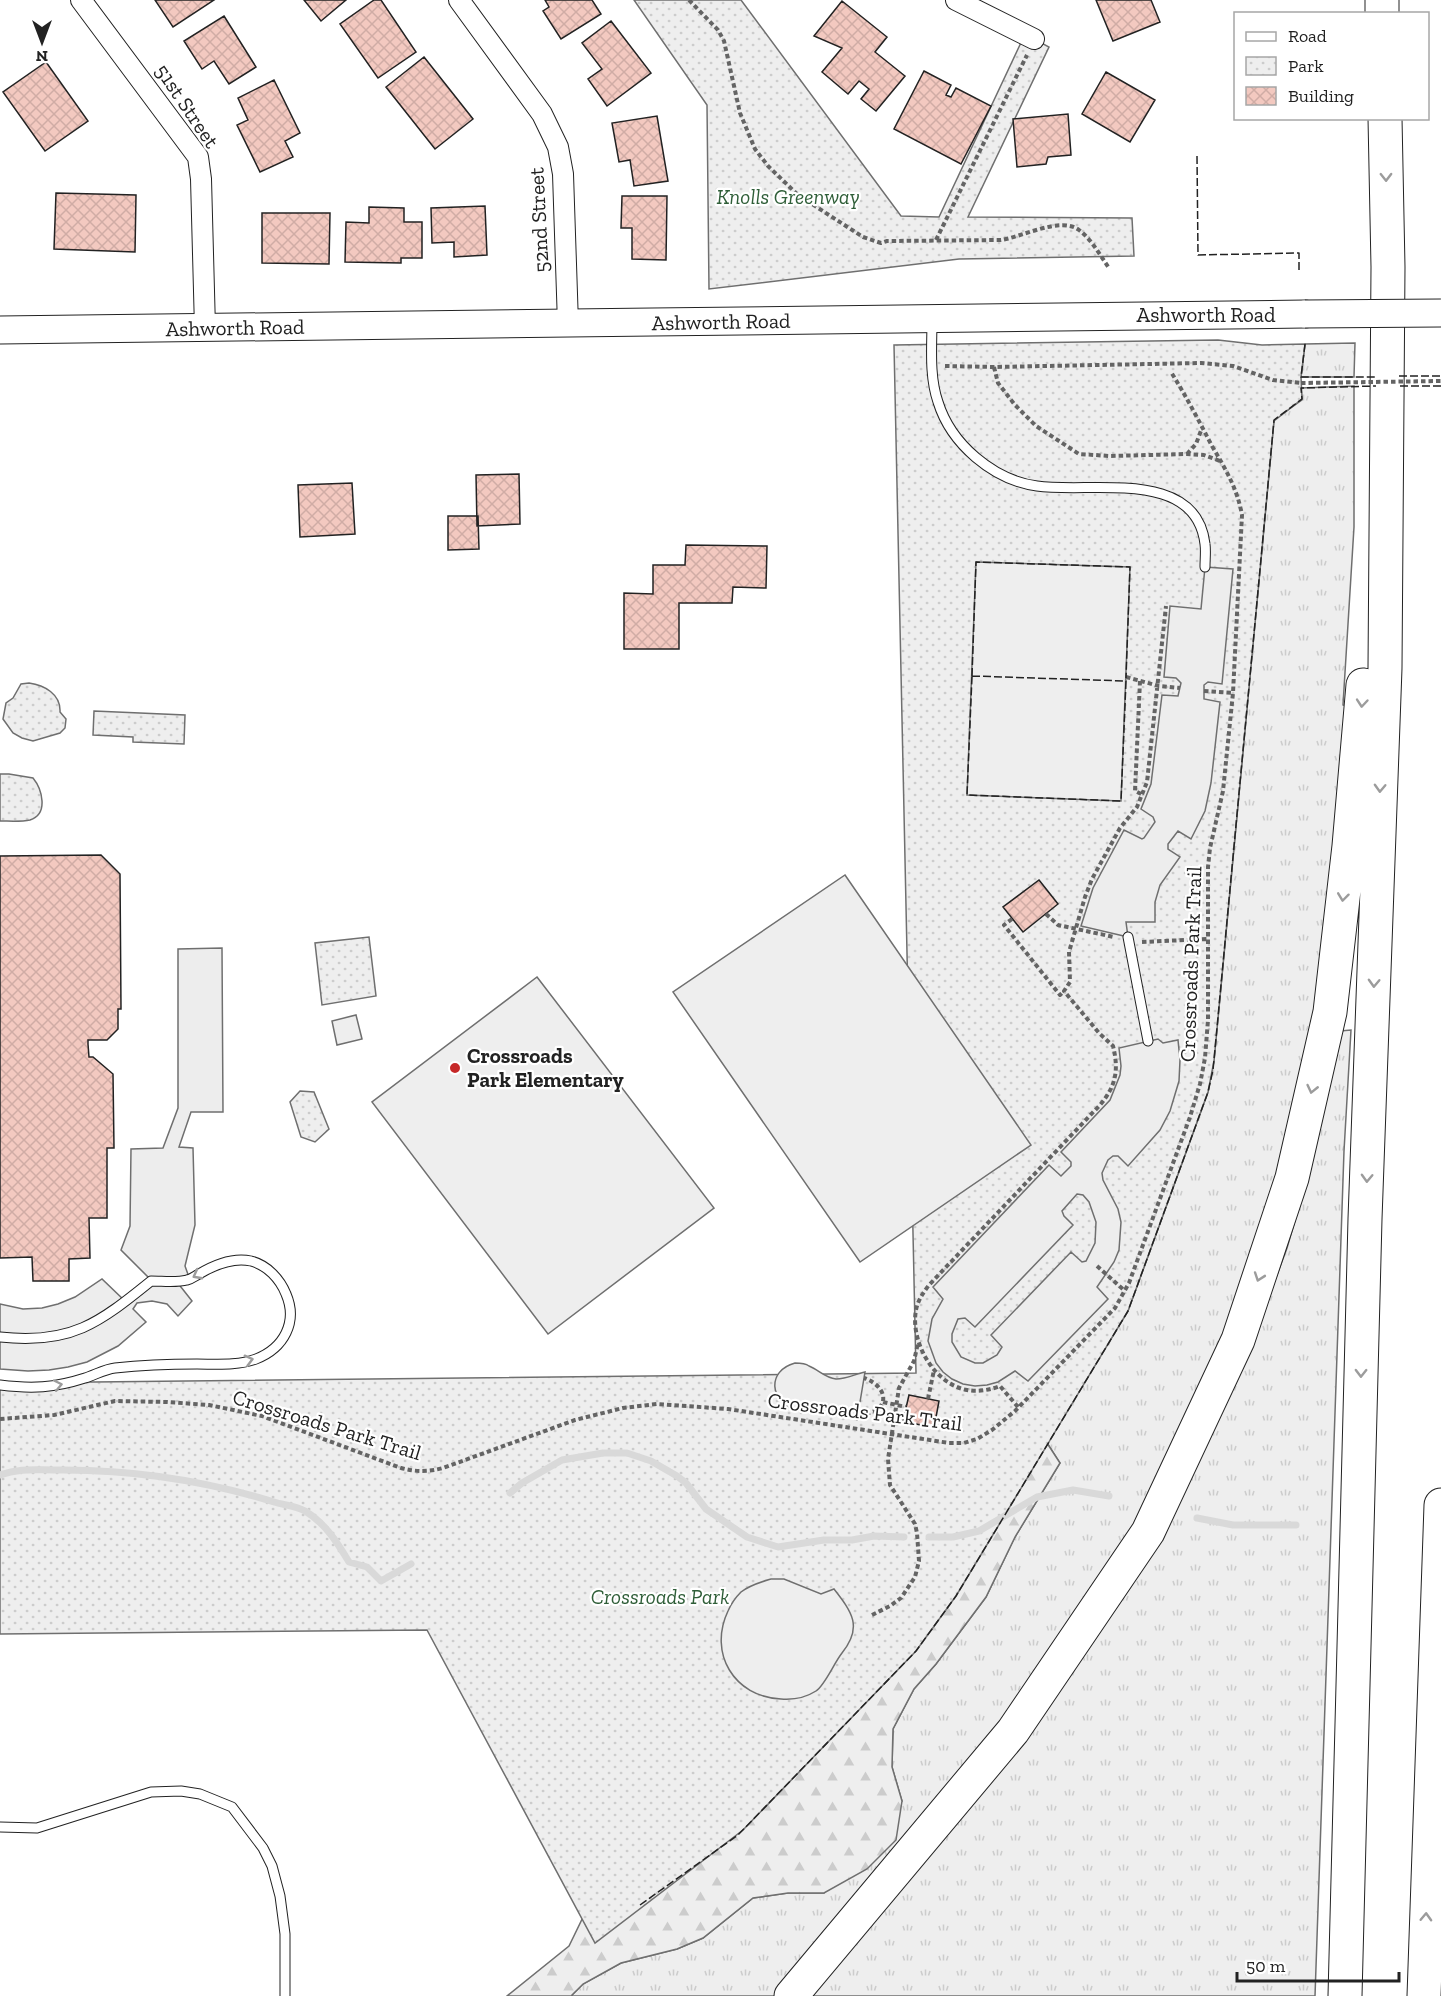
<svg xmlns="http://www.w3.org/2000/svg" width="1441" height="1996" font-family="'Zilla Slab',serif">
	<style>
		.grass { fill: url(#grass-tufts); stroke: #6f6f6f; stroke-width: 1.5 }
		.forest { fill: url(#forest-firs); stroke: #6f6f6f; stroke-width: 1.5 }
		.park { fill: url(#park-dots); stroke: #6f6f6f; stroke-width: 1.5 }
		.pitch { fill: #eee; stroke: #6f6f6f; stroke-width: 1.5 }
		.parking { fill: #ededed; stroke: #6f6f6f; stroke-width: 1.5; fill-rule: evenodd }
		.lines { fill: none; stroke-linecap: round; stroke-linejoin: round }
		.stream { stroke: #d9d9d9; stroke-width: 7 }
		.building { fill: url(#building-cross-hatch); stroke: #222; stroke-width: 1.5 }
		.service-casing { stroke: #222; stroke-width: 11 }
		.minor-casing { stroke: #222; stroke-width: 22 }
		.secondary-casing { stroke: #222; stroke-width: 29 }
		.motorway-casing { stroke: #222; stroke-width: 35 }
		.path { stroke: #646464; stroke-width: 4; stroke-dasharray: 4.5 3; stroke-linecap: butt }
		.service { stroke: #fff; stroke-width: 9 }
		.minor { stroke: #fff; stroke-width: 20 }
		.secondary { stroke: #fff; stroke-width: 27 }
		.motorway { stroke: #fff; stroke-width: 33 }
		.secondary-bridge-casing { stroke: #222; stroke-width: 29; stroke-linecap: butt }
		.path-bridge { stroke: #646464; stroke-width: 4; stroke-dasharray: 4.5 3; stroke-linecap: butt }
		.secondary-bridge { stroke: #fff; stroke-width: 27 }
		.fence { stroke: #222; stroke-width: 1.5; stroke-dasharray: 8 3; stroke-linecap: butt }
		.oneway { stroke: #9c9c9c }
		.poi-dot { fill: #c62828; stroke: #fff; stroke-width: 2 }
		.labels { text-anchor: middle; stroke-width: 4.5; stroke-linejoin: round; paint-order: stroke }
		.street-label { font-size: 21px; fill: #222; stroke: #fff }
		.park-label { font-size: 21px; font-style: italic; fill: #2f5e38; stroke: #fff }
		.poi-label { font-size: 21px; font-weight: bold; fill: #222; stroke: #fff; text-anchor: start }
	</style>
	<defs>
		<pattern id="grass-tufts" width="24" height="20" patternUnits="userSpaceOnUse" patternTransform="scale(1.5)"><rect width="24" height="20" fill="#eee"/><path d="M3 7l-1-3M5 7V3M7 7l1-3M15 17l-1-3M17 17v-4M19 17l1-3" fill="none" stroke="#ccc"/></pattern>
		<pattern id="forest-firs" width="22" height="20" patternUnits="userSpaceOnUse" patternTransform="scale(1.5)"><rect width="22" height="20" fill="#eee"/><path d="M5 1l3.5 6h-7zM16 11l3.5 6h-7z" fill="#ccc"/></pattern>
		<pattern id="park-dots" width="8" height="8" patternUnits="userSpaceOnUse" patternTransform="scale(1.5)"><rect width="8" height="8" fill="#eee"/><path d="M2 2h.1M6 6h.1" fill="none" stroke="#ccc" stroke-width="1.8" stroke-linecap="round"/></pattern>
		<pattern id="building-cross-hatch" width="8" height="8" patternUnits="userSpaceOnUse" patternTransform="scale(1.5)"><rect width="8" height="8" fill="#f3c9c0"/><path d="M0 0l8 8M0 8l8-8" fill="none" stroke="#d0aca5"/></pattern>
	</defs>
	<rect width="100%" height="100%" fill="#fff"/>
	<path class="grass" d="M 1355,343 L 1354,377 L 1301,377 L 1305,344 Z
		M 1354,386 L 1354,527 L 1343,705 L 1351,707 L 1317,1027 L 1250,1272 L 1153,1496 L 1049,1661 L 778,1996 L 571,1996 L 583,1984 L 621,1963 L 677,1949 L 703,1938 L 753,1898 L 788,1893 L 824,1893 L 902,1801 L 892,1767 L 893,1729 L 914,1689 L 936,1664 L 986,1597 L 1015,1537 L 1060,1463 L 1047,1443 L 1128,1311 L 1208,1092 L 1214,1061 L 1274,420 L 1302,400 L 1301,388 Z
		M 1351,1030 L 1344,1151 L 1315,1996 L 808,1996 L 1048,1707 L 1131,1586 L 1268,1299 L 1287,1248 L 1303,1193 L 1340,1031 Z"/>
	<path class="forest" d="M 1047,1443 L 1060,1463 L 1015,1537 L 986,1597 L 936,1664 L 914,1689 L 893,1729 L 892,1767 L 902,1801 L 896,1840 L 867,1869 L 824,1893 L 788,1893 L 753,1898 L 703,1938 L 677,1949 L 621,1963 L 583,1984 L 571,1996 L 507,1996 L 569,1946 L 604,1874 Z"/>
	<path class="park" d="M 634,0 L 741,0 L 901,216 L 939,217 L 1025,34 L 1049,47 L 968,217 L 1132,218 L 1134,256 L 959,259 L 709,289 L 707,105 Z
		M 1218,340 L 1262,345 L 1305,344 L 1301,377 L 1302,399 L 1274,421 L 1214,1061 L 1208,1092 L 1128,1311 L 956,1596 L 916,1651 L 743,1830 L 595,1943 L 427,1630 L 0,1634 L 0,1383 L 916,1373 L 894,345 Z
		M 29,683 C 44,685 61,694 60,712 L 66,719 L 65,728 L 60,733 L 33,741 L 22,738 L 13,733 L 3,719 L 6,703 L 13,698 L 21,684 Z
		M 94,711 L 185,715 L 184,744 L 133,742 L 133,737 L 93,735 Z
		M 0,774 L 9,774 L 33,778 C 42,789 49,814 30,820 C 21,822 9,821 0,821 Z
		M 369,937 L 376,996 L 322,1005 L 315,943 Z
		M 300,1091 L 314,1092 L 329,1129 L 315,1142 L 301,1137 L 290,1102 Z"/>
	<path class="pitch" d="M 976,562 L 1130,567 L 1121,801 L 967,795 Z
		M 845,875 L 1031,1145 L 860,1262 L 673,992 Z
		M 537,977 L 714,1208 L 548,1334 L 372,1102 Z
		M 356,1015 L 362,1039 L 337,1045 L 332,1021 Z
		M 795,1363 C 800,1363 805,1363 809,1366 C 819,1370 825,1378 836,1379 C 847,1379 855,1374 865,1372 L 857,1420 C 843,1414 833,1401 816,1405 C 809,1407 803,1410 796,1411 C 770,1402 766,1371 795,1363 Z
		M 771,1579 L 784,1579 L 821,1594 L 834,1589 C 852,1612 863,1627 842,1653 C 834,1663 825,1685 816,1691 C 805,1698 793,1700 781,1699 C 734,1697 708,1653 728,1611 C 731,1604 736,1597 741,1592 C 750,1585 761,1582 771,1579 Z"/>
	<path class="parking" d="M 1205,567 L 1233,569 L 1222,684 L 1208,682 L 1204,685 L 1204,699 L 1220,702 L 1211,783 L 1205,811 L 1191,839 L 1178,831 L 1168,844 L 1168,849 L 1180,857 L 1160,885 L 1155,902 L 1155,922 L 1126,922 L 1128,937 L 1081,926 L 1093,888 L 1124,830 L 1142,839 L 1144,838 L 1155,822 L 1153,817 L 1141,809 L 1151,784 L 1162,695 L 1178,696 L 1181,683 L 1176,678 L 1164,677 L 1170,606 L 1201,609 Z
		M 222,948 L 223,1112 L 191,1112 L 179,1147 L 193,1148 L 195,1225 L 185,1266 L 190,1280 L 177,1282 L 192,1301 L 178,1316 L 167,1304 L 152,1301 L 137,1303 L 133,1309 L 146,1322 L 118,1346 L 87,1362 L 68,1367 L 49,1370 L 28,1371 L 0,1369 L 0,1304 L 23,1309 L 42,1308 L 58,1304 L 75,1297 L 102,1279 L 125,1301 L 151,1280 L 121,1250 L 130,1226 L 131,1149 L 163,1148 L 178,1108 L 178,949 Z
		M 1158,1039 L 1163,1043 L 1178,1040 L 1180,1060 L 1179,1081 L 1170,1111 L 1160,1130 L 1128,1166 L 1118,1156 L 1113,1156 L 1108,1160 L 1102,1173 L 1103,1180 L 1118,1209 L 1121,1222 L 1119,1250 L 1114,1262 L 1097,1287 L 1108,1299 L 1028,1381 L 1015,1371 L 998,1382 L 987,1385 L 975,1386 L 963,1384 L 952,1379 L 943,1372 L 936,1363 L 928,1341 L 932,1319 L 943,1299 L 933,1287 L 1049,1165 L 1061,1176 L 1071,1166 L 1071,1162 L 1061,1152 L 1110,1100 L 1120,1075 L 1121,1066 L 1119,1048 ZM 1077,1194 L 1083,1195 L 1089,1202 L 1096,1222 L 1095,1243 L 1086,1261 L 1082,1262 L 1071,1252 L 991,1335 L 1002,1347 L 997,1355 L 983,1363 L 975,1363 L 961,1357 L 952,1342 L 952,1334 L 958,1319 L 965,1318 L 975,1327 L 1073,1225 L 1064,1216 L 1062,1211 Z"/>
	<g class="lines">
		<path class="stream" d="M 0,1475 C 18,1468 35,1470 54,1470 C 128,1469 203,1480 274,1502 C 284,1505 296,1506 305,1511 C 325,1523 337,1542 349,1562 L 367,1567 L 381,1581 L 411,1564
			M 510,1493 L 522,1483 L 562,1460 L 603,1453 L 627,1453 L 651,1461 L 677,1476 L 686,1483 L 706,1509 L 747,1537 L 778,1547 L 824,1540 L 852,1540 L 874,1536 L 904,1537
			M 1197,1518 L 1233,1525 L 1296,1525
			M 929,1537 L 953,1537 L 979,1531 L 1037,1497 L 1073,1490 L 1109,1496"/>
	</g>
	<path class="building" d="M 155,0 L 214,0 L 173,27 Z
		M 304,0 L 346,0 L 321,21 Z
		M 374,0 L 381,0 L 416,52 L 378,78 L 340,24 Z
		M 545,0 L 592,0 L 601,14 L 561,39 L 543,11 L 549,7 Z
		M 1096,0 L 1151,0 L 1160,22 L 1113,41 Z
		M 842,1 L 887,37 L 875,52 L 905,76 L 876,111 L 861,99 L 869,89 L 859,81 L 848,94 L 822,72 L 842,48 L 814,36 Z
		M 224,16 L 256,67 L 229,84 L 214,61 L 202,69 L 184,41 Z
		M 611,21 L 651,73 L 607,106 L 588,79 L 602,69 L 582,43 Z
		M 424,57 L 473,119 L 435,149 L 386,87 Z
		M 46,62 L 88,121 L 45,151 L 3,92 Z
		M 924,71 L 951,85 L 946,95 L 951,97 L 956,88 L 991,106 L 961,164 L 894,129 Z
		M 1106,72 L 1155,100 L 1130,142 L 1082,114 Z
		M 274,80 L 300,133 L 285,141 L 293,157 L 260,172 L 237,125 L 248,120 L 238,98 Z
		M 1068,114 L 1071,155 L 1048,157 L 1046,164 L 1017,167 L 1013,119 Z
		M 657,116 L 668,181 L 634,186 L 630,160 L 619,162 L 612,123 Z
		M 56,193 L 136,195 L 135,252 L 54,249 Z
		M 622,196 L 667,196 L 666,260 L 632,259 L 632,228 L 621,228 Z
		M 485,206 L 487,255 L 454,257 L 454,242 L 432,243 L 431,208 Z
		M 369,207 L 404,208 L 404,222 L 422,222 L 422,258 L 401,258 L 401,263 L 345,262 L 346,222 L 369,223 Z
		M 262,213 L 330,213 L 329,264 L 262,263 Z
		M 519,474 L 520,524 L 477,526 L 476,475 Z
		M 352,483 L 355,534 L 300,537 L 298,485 Z
		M 448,516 L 478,516 L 479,549 L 448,550 Z
		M 686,545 L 767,546 L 766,588 L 733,587 L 732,603 L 679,603 L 679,649 L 624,649 L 624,593 L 653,594 L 653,565 L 685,565 Z
		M 101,855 L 120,874 L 121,1009 L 118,1009 L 118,1029 L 107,1040 L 88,1040 L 88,1044 L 89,1057 L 93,1057 L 113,1074 L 114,1148 L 107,1148 L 107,1218 L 89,1218 L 90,1258 L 69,1259 L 69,1281 L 33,1281 L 32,1257 L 0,1258 L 0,856 Z
		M 1039,880 L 1058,904 L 1023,932 L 1003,907 Z
		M 909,1395 L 939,1401 L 934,1428 L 903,1421 Z"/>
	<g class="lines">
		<g class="service-casing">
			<path id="service" d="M 932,320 C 932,346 929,376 938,402 C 951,444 993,480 1037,486 C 1090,494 1196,467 1205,544 C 1206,551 1205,559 1205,567
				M 1128,937 L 1148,1041
				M 0,1337 C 71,1345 99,1323 151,1281 C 163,1281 176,1283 187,1280 C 192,1279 195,1276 199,1274 C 214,1265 233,1257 251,1261 C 267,1265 280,1279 286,1294 C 298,1322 284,1348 256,1359 C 238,1366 216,1364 197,1364 C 170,1364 142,1365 115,1368 C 105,1369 95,1375 85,1378 C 54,1388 32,1389 0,1385
				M 0,1827 L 37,1828 L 151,1792 L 181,1791 L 200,1794 L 232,1807 L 263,1848 L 272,1866 L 280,1896 L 285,1934 L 285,1996"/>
		</g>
		<g class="minor-casing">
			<path id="minor" d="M 81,0 L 198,157 L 201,179 L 205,328
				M 459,0 L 542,114 L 558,147 L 563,174 L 568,324
				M 956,0 L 1034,39"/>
		</g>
		<g class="secondary-casing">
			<path id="secondary" d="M 0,330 C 435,327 870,317 1305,314"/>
		</g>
		<g class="motorway-casing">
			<path id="motorway" d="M 1382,0 L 1382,14
				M 791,1996 L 1013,1731 L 1148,1532 L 1238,1340 L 1292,1178 L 1330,1012 L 1349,846 L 1363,685
				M 1345,1996 L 1365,1219 L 1385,668 L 1388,267 L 1385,118
				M 1424,1996 L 1441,1505"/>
		</g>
		<path class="path" d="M 689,0 L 718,30 L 724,41 L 740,113 L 755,149 L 768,166 L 798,195 L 863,237 L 881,243 L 887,241 L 1001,240 C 1022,237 1061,216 1079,230 C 1092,240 1100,255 1109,268
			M 936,240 L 1027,55
			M 945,366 L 994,367 L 1201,363 L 1233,366 L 1273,380 L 1301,383
			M 994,367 L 998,383 L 1015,405 L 1036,426 L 1079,454 L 1110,456 L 1187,454 L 1204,455 L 1220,461
			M 1187,454 L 1196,444 L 1202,428
			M 1126,677 L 1159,686 L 1180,688
			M 1140,681 L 1135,791 L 1143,795
			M 1204,691 L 1233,693
			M 1046,914 L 1058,925 L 1114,937
			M 1012,919 L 1004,925 L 1060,995 L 1064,991
			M 1142,942 L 1207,939
			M 1097,1266 L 1125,1291
			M 928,1399 L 934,1370
			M 883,1402 L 906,1407
			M 1018,1407 L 1000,1386 C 990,1390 978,1392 967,1390 C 934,1384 910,1342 916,1310 C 918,1300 923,1293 929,1285 L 1100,1105 C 1116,1086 1119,1070 1113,1046 L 1099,1033 L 1064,991 L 1070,982 L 1069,952 L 1085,897 L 1092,879 L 1120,828 L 1137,807 L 1147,782 L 1166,606
			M 858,1414 C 889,1415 892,1388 864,1378
			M 0,1419 L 54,1415 L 115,1401 L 167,1402 L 209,1405 L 262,1416 L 401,1468 C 416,1472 428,1472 443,1468 L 575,1420 L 623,1408 L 657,1404 L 728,1409 L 949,1443 L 964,1443 L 977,1439 L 992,1430 L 1015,1411 L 1115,1308 L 1129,1283 L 1190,1117 L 1200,1084 L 1205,1058 L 1208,1020 L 1208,867 L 1210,848 L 1223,791 L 1233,693 L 1242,515 C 1237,488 1226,470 1212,446 C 1199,421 1186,396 1171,372
			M 872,1615 L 890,1606 L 901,1598 L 915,1577 L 919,1561 L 917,1533 L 915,1524 L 890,1485 L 888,1459 L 899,1388 L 914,1361 L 918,1343"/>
		<use href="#service" class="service"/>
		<use href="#minor" class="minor"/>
		<use href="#secondary" class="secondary"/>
		<use href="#motorway" class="motorway"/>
		<g class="secondary-bridge-casing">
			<path id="secondary-bridge" d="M 1305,314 L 1441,313"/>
		</g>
		<path class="path-bridge" d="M 1301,383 L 1441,381"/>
		<use href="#secondary-bridge" class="secondary-bridge"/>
		<path class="fence" d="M 1197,156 L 1198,255 L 1299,253 L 1299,270
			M 1305,344 L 1301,377 L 1375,377
			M 1399,376 L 1441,376
			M 1400,386 L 1441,386
			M 972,676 L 1126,681 L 1121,801 L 967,795 Z
			M 972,676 L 976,562 L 1130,567 L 1126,678
			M 640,1905 L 738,1835 L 916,1651 L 956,1596 L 1128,1311 L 1208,1092 L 1213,1070 L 1274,420 L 1302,399 L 1301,388 L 1376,386"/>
	</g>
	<defs><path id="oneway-chevron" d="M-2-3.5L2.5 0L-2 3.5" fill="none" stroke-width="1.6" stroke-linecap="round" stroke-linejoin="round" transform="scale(1.5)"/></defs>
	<g class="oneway">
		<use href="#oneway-chevron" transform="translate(1386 177) rotate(89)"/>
		<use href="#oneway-chevron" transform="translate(1362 703) rotate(95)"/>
		<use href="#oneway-chevron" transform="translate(1380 788) rotate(92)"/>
		<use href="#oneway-chevron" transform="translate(1343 897) rotate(97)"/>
		<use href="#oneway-chevron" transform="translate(1374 983) rotate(92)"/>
		<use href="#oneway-chevron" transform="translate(1312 1089) rotate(103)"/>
		<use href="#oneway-chevron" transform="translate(1367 1178) rotate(92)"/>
		<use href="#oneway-chevron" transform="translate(197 1275) rotate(152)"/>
		<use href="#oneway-chevron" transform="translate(1259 1277) rotate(109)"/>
		<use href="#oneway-chevron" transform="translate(249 1360) rotate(-15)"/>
		<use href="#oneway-chevron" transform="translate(1361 1373) rotate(91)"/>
		<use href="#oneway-chevron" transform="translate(58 1385) rotate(-12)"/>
		<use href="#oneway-chevron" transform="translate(1426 1917) rotate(-88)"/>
	</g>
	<circle class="poi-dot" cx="455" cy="1068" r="6"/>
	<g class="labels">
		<g class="street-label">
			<text transform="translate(187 106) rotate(56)" y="7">51st Street</text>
			<text transform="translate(539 220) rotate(-93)" y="7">52nd Street</text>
			<text x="1206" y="322">Ashworth Road</text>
			<text transform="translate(721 322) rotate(-1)" y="7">Ashworth Road</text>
			<text transform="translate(235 328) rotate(-1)" y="7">Ashworth Road</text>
			<text transform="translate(1191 964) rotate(-88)" y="7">Crossroads Park Trail</text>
			<text transform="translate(865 1412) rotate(7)" y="7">Crossroads Park Trail</text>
			<text transform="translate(327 1425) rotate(17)" y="7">Crossroads Park Trail</text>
		</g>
		<g class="park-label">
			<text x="788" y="204">Knolls Greenway</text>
			<text x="660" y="1604">Crossroads Park</text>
		</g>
		<g class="poi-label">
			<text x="467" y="1063">Crossroads<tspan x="467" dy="24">Park Elementary</tspan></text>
		</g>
	</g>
	<rect x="1234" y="12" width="195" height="108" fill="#ffffff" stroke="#a7a7a7" stroke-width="1.5"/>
	<rect x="1246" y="32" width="30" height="9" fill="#ffffff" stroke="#a7a7a7" stroke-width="1.5"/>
	<text x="1288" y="42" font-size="18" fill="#222222">Road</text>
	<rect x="1246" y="57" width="30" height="18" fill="url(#park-dots)" stroke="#a7a7a7" stroke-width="1.5"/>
	<text x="1288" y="72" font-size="18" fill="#222222">Park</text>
	<rect x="1246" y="87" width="30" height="18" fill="url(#building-cross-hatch)" stroke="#a7a7a7" stroke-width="1.5"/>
	<text x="1288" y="102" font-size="18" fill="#222222">Building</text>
	<g transform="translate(42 42) rotate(180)" stroke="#ffffff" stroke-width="4.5" paint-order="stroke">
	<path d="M0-4.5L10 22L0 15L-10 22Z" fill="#222222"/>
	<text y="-9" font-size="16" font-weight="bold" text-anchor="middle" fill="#222222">N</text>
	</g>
	<path d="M1237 1972v9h162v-9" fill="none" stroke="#222222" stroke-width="3"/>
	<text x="1246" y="1972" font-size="18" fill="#222222" stroke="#ffffff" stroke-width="4.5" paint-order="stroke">50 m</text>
</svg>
